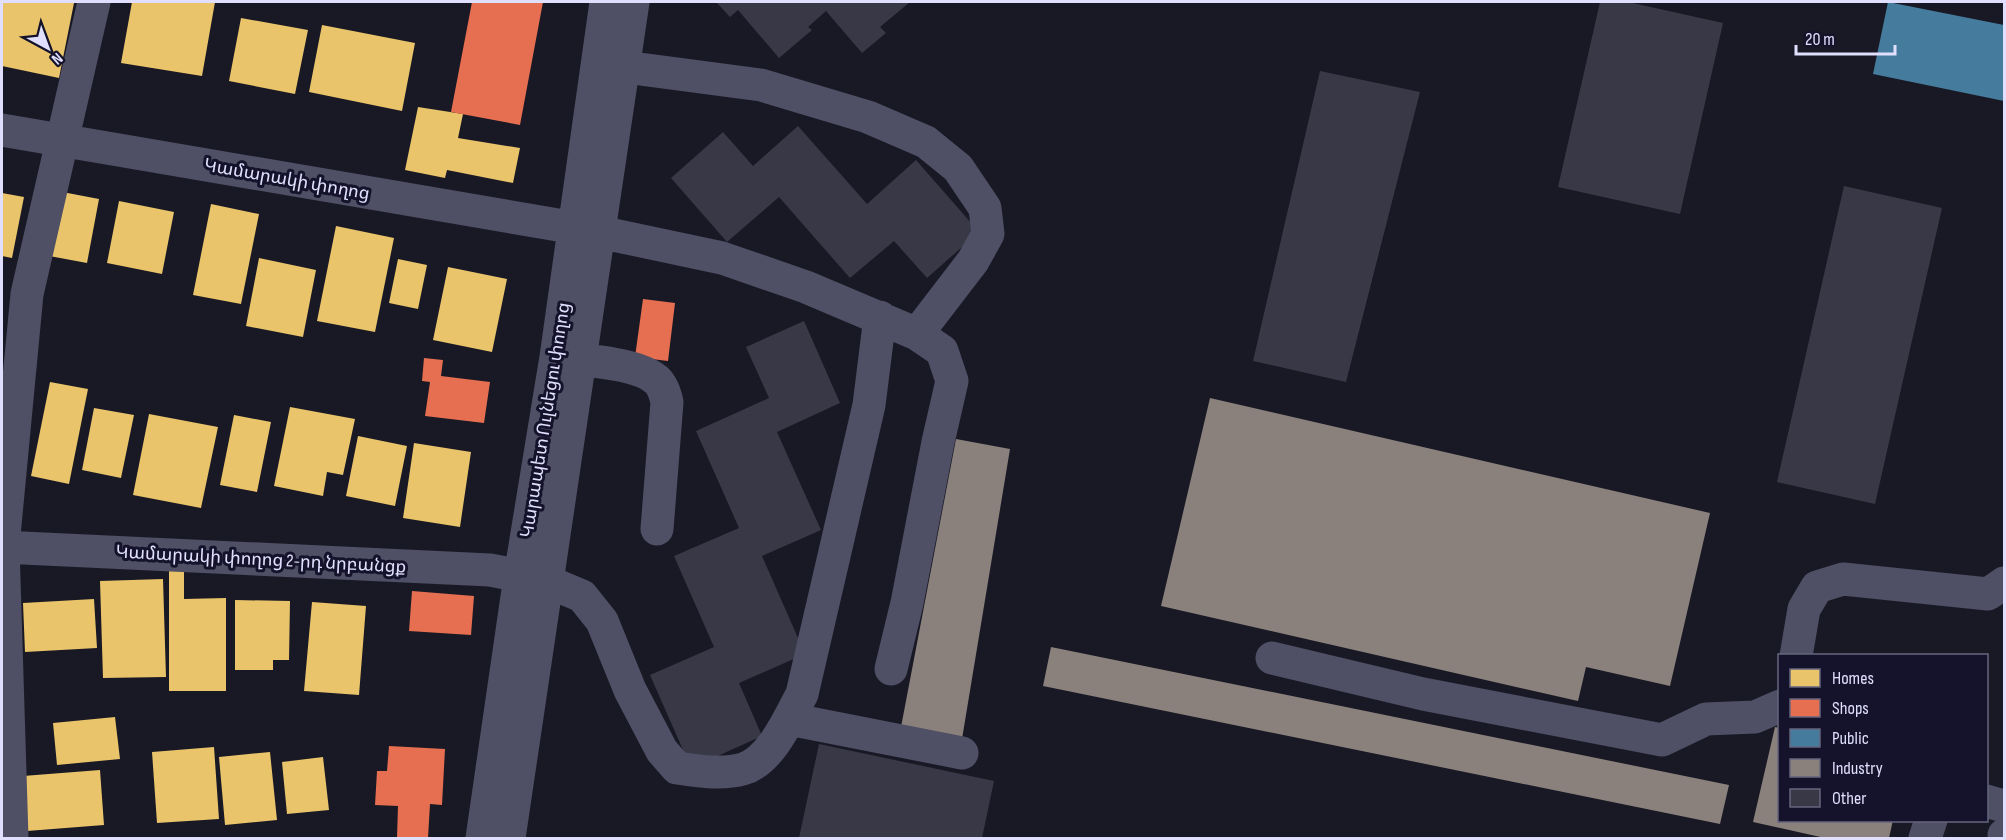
<svg xmlns="http://www.w3.org/2000/svg" width="2006" height="840" font-family="'Sofia Sans Condensed','Noto Sans Armenian',sans-serif">
	<style>
		.homes { fill: #e9c46a }
		.shops { fill: #e76f51 }
		.public { fill: #457b9d }
		.industry { fill: #8a817c }
		.building { fill: #393846 }
		.lines { fill: none; stroke-linecap: round; stroke-linejoin: round }
		.minor { stroke: #4f4f65; stroke-width: 33 }
		.labels { text-anchor: middle; stroke-width: 6; stroke-linejoin: round; paint-order: stroke }
		.street-label { font-size: 18px; fill: #e0dffd; stroke: #15132b }
	</style>
	<rect width="100%" height="100%" fill="#191925"/>
	<path class="homes" d="M 2,2 L 74,3 L 59,78 L 2,66 Z
		M 132,2 L 215,2 L 202,76 L 121,63 Z
		M 241,18 L 308,30 L 295,94 L 229,81 Z
		M 322,25 L 415,43 L 402,111 L 309,92 Z
		M 418,107 L 463,114 L 458,138 L 520,148 L 513,183 L 447,170 L 445,178 L 405,170 Z
		M 57,191 L 99,199 L 87,263 L 44,255 Z
		M 2,193 L 24,197 L 12,258 L 2,256 Z
		M 119,201 L 174,212 L 162,274 L 107,263 Z
		M 211,204 L 259,214 L 241,304 L 193,295 Z
		M 336,226 L 394,238 L 375,332 L 317,321 Z
		M 259,258 L 316,270 L 303,337 L 246,326 Z
		M 398,259 L 427,265 L 418,309 L 389,303 Z
		M 448,267 L 507,279 L 492,352 L 433,340 Z
		M 50,382 L 88,389 L 69,484 L 31,476 Z
		M 290,407 L 355,419 L 343,475 L 327,472 L 323,496 L 274,486 Z
		M 94,408 L 134,415 L 121,478 L 82,470 Z
		M 149,414 L 218,427 L 201,508 L 133,495 Z
		M 234,415 L 271,422 L 257,492 L 220,485 Z
		M 358,436 L 407,446 L 395,506 L 346,496 Z
		M 414,443 L 471,452 L 460,527 L 403,518 Z
		M 169,570 L 184,570 L 184,599 L 226,598 L 226,691 L 169,691 Z
		M 163,579 L 166,677 L 103,678 L 100,581 Z
		M 94,599 L 97,648 L 25,652 L 23,603 Z
		M 235,600 L 290,601 L 289,660 L 273,660 L 273,670 L 235,670 Z
		M 312,602 L 366,606 L 359,695 L 304,691 Z
		M 115,717 L 120,759 L 57,765 L 53,723 Z
		M 214,747 L 219,819 L 157,823 L 152,752 Z
		M 270,752 L 277,820 L 225,825 L 219,757 Z
		M 323,757 L 329,810 L 287,814 L 282,762 Z
		M 100,770 L 104,825 L 27,831 L 23,776 Z"/>
	<path class="shops" d="M 472,2 L 543,2 L 520,125 L 451,112 Z
		M 643,299 L 675,303 L 668,361 L 635,357 Z
		M 424,358 L 443,360 L 441,376 L 490,382 L 484,423 L 425,416 L 430,382 L 422,381 Z
		M 412,591 L 474,596 L 471,635 L 409,631 Z
		M 389,746 L 445,749 L 442,805 L 430,804 L 428,838 L 397,838 L 398,806 L 375,805 L 377,771 L 387,771 Z"/>
	<path class="public" d="M 1888,2 L 2004,25 L 2004,101 L 1873,74 Z"/>
	<path class="industry" d="M 1210,398 L 1710,513 L 1670,686 L 1586,667 L 1578,701 L 1161,606 Z
		M 956,439 L 1010,449 L 962,739 L 901,727 Z
		M 1051,647 L 1729,785 L 1720,824 L 1043,686 Z
		M 1775,727 L 1780,728 L 1780,820 L 1893,820 L 1889,838 L 1825,838 L 1753,822 Z"/>
	<path class="building" d="M 716,2 L 910,2 L 880,27 L 886,33 L 862,53 L 826,11 L 808,27 L 812,30 L 779,58 L 738,10 L 730,17 Z
		M 1600,2 L 1628,2 L 1723,23 L 1680,214 L 1558,187 Z
		M 1320,71 L 1420,92 L 1346,382 L 1253,361 Z
		M 798,126 L 867,204 L 916,160 L 979,232 L 927,278 L 894,241 L 850,278 L 779,197 L 727,242 L 671,178 L 723,132 L 753,166 Z
		M 1844,186 L 1942,208 L 1875,504 L 1777,482 Z
		M 804,321 L 840,403 L 777,432 L 821,530 L 762,556 L 805,654 L 739,683 L 762,736 L 691,768 L 650,675 L 714,647 L 674,556 L 739,528 L 696,431 L 769,398 L 746,347 Z
		M 819,744 L 994,781 L 982,838 L 799,838 Z"/>
	<g class="lines">
		<path class="minor" d="M 602,64 L 761,85 L 868,117 L 926,142 L 958,168 L 985,208 L 988,234 L 973,261 L 917,334
			M 2,130 L 599,232 L 722,258 L 806,287 L 917,334 L 942,351 L 952,381 L 938,442 L 907,603 L 891,669
			M 558,357 C 582,360 635,363 654,378 C 662,383 665,393 667,402 L 657,529
			M 2,547 L 490,570 L 546,581 L 582,596 L 602,621 L 630,690 L 662,751 L 677,768 C 698,771 722,775 743,769 C 771,761 789,718 802,694 L 869,405 L 880,317
			M 1796,656 L 1804,609 L 1817,587 L 1843,579 L 1988,594 L 2004,583
			M 1272,658 L 1423,694 L 1662,740 L 1706,719 L 1755,717 L 1780,706
			M 789,719 L 962,753
			M 1986,801 L 2004,806
			M 12,838 L 3,546 L 27,294 L 94,2
			M 482,838 L 520,576 L 556,357 L 606,2
			M 509,838 L 633,2
			M 1925,838 L 1931,820
			M 2004,838 L 2004,835"/>
	</g>
	<g class="labels">
		<g class="street-label">
			<text transform="translate(287 179) rotate(10)" y="6">Կամարակի փողոց</text>
			<text transform="translate(545 420) rotate(-81)" y="6">Կարապետ Ուլնեցու փողոց</text>
			<text transform="translate(261 559) rotate(3)" y="6">Կամարակի փողոց 2-րդ նրբանցք</text>
		</g>
	</g>
	<rect width="2006" height="840" fill="none" stroke="#e0dffd" stroke-width="6"/>
	<rect x="1778" y="654" width="210" height="168" fill="#15132b" stroke="#66657f" stroke-width="1.5"/>
	<rect x="1790" y="669" width="30" height="18" fill="#e9c46a" stroke="#66657f" stroke-width="1.5"/>
	<text x="1832" y="684" font-size="18" fill="#e0dffd">Homes</text>
	<rect x="1790" y="699" width="30" height="18" fill="#e76f51" stroke="#66657f" stroke-width="1.5"/>
	<text x="1832" y="714" font-size="18" fill="#e0dffd">Shops</text>
	<rect x="1790" y="729" width="30" height="18" fill="#457b9d" stroke="#66657f" stroke-width="1.5"/>
	<text x="1832" y="744" font-size="18" fill="#e0dffd">Public</text>
	<rect x="1790" y="759" width="30" height="18" fill="#8a817c" stroke="#66657f" stroke-width="1.5"/>
	<text x="1832" y="774" font-size="18" fill="#e0dffd">Industry</text>
	<rect x="1790" y="789" width="30" height="18" fill="#393846" stroke="#66657f" stroke-width="1.5"/>
	<text x="1832" y="804" font-size="18" fill="#e0dffd">Other</text>
	<g transform="translate(48 48) rotate(139)" stroke="#15132b" stroke-width="4.5" paint-order="stroke">
	<path d="M0-4.5L10 22L0 15L-10 22Z" fill="#e0dffd"/>
	<text y="-9" font-size="16" font-weight="bold" text-anchor="middle" fill="#e0dffd">N</text>
	</g>
	<path d="M1796 45v9h99v-9" fill="none" stroke="#e0dffd" stroke-width="3"/>
	<text x="1805" y="45" font-size="18" fill="#e0dffd" stroke="#15132b" stroke-width="4.5" paint-order="stroke">20 m</text>
</svg>
